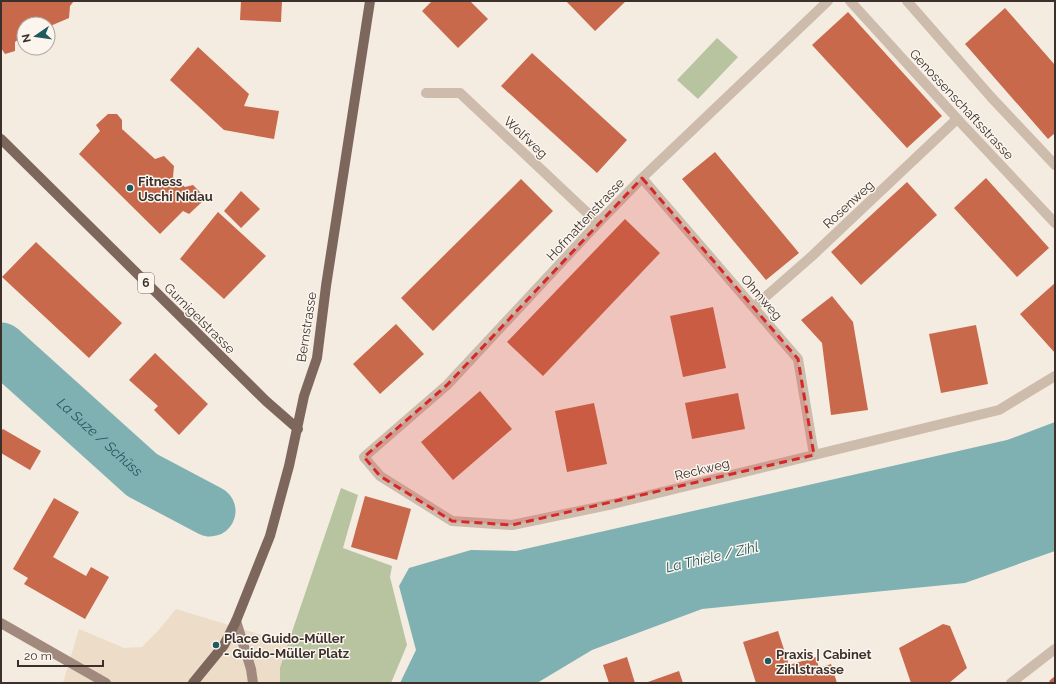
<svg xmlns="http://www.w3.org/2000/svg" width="1056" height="684" font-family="Raleway,sans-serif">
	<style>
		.green { fill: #b8c4a0 }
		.plaza { fill: #ecdcc8 }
		.water { fill: #7fb0b2 }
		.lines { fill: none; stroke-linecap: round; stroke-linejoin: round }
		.river { stroke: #7fb0b2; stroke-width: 51 }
		.building { fill: #c8694b }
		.street { stroke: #cdbbac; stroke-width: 10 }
		.secondary { stroke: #a18a7d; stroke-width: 10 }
		.primary { stroke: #7d675c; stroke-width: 10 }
		.marked { fill: #d62828; fill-opacity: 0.2; stroke: #d62828; stroke-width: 3; stroke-dasharray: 8 5; stroke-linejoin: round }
		.poi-dot { fill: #1f5a5e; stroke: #fbf5ee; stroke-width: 1.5 }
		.labels { text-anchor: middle; stroke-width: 3; stroke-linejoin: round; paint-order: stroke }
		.shield { fill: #fbf5ee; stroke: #756b66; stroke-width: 1 }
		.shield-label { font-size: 12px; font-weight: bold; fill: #3b302b }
		.street-label { font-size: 13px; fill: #3b302b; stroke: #fbf5ee }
		.poi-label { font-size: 13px; font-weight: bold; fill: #3b302b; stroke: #fbf5ee; text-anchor: start }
		.water-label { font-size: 14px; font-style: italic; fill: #1f5a5e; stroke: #fbf5ee }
	</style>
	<rect width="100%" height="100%" fill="#f4ebe1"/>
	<path class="green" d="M 717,38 L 738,57 L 698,99 L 677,80 Z
		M 341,488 L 358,495 L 343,548 L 392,566 L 390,577 L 407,645 L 391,683 L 280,683 L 280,667 Z"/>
	<path class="plaza" d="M 176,609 L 288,643 L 280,667 L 280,683 L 63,683 L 79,629 L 124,648 L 142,647 L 158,631 Z"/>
	<path class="water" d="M 1055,422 L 1055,551 L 965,583 L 702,609 L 592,650 L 537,683 L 400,683 L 416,650 L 399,586 L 409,568 L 471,550 L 516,551 L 1007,440 Z"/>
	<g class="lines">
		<path class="river" id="s1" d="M 1,348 L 142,475 L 210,511"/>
	</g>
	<path class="building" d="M 1,1 L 74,1 L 70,6 L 69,18 L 48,27 L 48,24 L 24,24 L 24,35 L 15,42 L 15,51 L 5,54 L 1,48 Z
		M 241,1 L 282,1 L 281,22 L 240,20 Z
		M 432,1 L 470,1 L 488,19 L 458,48 L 422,11 Z
		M 566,1 L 626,1 L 595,31 Z
		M 1005,8 L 1055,65 L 1055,133 L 1048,139 L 965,44 Z
		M 848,12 L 942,116 L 907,148 L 812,45 Z
		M 198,47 L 249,94 L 244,106 L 279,111 L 274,139 L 224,130 L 170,80 Z
		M 532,53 L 627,140 L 597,173 L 501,86 Z
		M 108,114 L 117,114 L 122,120 L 122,129 L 155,159 L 164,156 L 174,166 L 173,177 L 185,187 L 193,185 L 203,195 L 202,202 L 189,214 L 183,211 L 160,234 L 79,154 L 100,131 L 96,125 Z
		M 715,152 L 799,253 L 766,280 L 682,179 Z
		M 986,178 L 1049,248 L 1017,277 L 954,208 Z
		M 521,179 L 553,211 L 433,331 L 401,298 Z
		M 907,182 L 937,215 L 861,285 L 831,252 Z
		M 241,191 L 260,209 L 241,228 L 224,211 Z
		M 218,212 L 266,256 L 224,299 L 180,259 Z
		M 625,219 L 660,253 L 543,376 L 507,342 Z
		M 36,242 L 122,323 L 89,358 L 2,277 Z
		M 1055,283 L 1055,353 L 1020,314 Z
		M 832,296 L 853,322 L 868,410 L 831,415 L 822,343 L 801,320 Z
		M 713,307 L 726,368 L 683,377 L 670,316 Z
		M 396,324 L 424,354 L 380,394 L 353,364 Z
		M 976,325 L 988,384 L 941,393 L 929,334 Z
		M 155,353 L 208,404 L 179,435 L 154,410 L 158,406 L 129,380 Z
		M 480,391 L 512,429 L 453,480 L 421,442 Z
		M 738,393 L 745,429 L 692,439 L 685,403 Z
		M 594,403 L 607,464 L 567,472 L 555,411 Z
		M 3,429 L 41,451 L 30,470 L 1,453 L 1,431 Z
		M 365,496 L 411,509 L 397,560 L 351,547 Z
		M 54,498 L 79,512 L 53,557 L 86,576 L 91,567 L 109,577 L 85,619 L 24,584 L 28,578 L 13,569 Z
		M 943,624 L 950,626 L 967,668 L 949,683 L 911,683 L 899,648 Z
		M 778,631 L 789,665 L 816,657 L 819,668 L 831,664 L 837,683 L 756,683 L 743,642 Z
		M 627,657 L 635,683 L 609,683 L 603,665 Z
		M 679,671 L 683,683 L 645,683 Z
		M 1055,676 L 1055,683 L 1051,683 L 1049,681 Z"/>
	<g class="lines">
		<path class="street" d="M 828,1 L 642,178 L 598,223 L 447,385 L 364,457 L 380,476 L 452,521 L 512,525 L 613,504 L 999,410 L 1055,376
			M 850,1 L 962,124 L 1055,223
			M 907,1 L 991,97 L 1055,165
			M 426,93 L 460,93 L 598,223
			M 642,178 L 798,359 L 814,455
			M 754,307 L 812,256 L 957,119
			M 1011,683 L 1055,649"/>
		<path class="secondary" d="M 236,621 L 251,669 L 253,683
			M 1,623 L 106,683"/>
		<path class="primary" d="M 1,139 L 266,401 L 298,429
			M 193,683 L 224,645 L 236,621 L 270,536 L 289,466 L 304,396 L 317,358 L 326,286 L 370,1"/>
	</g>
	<path class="marked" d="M 642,178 L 798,359 L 814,455 L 512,525 L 452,521 L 380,476 L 364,457 L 447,385 Z"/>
	<g class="poi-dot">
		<circle cx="130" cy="188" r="4"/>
		<circle cx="216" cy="645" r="4"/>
		<circle cx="768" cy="661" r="4"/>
	</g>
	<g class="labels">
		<rect class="shield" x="138" y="273" width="16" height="20" rx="3"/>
		<g class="shield-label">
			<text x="146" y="287">6</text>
		</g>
		<g class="street-label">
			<text transform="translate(962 104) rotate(47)" y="5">Genossenschaftsstrasse</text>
			<text transform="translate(526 137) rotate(43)" y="5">Wolfweg</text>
			<text transform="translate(848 204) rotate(-43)" y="5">Rosenweg</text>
			<text transform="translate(585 219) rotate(-47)" y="5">Hofmattenstrasse</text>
			<text transform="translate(762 297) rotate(49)" y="5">Ohmweg</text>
			<text transform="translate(200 318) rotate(45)" y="5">Gurnigelstrasse</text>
			<text transform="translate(306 327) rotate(-81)" y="5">Bernstrasse</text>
			<text transform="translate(702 469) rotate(-14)" y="5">Reckweg</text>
		</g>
		<g class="poi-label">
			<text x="138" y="186">Fitness<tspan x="138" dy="15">Uschi Nidau</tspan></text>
			<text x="224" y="643">Place Guido-Müller<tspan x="224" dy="15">- Guido-Müller Platz</tspan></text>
			<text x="776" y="659">Praxis | Cabinet<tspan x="776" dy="15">Zihlstrasse</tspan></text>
		</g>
		<g class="water-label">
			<text dy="5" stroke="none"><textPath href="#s1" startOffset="133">La Suze / Schüss</textPath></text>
			<text transform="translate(712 557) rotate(-13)" y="5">La Thièle / Zihl</text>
		</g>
	</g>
	<rect width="1056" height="684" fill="none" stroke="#3b302b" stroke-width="4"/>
	<g transform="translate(36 36) rotate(257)"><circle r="19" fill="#fbf5ee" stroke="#aea6a0"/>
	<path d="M0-3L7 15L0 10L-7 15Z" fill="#1f5a5e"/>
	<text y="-6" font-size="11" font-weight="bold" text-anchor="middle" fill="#3b302b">N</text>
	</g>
	<path d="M18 660v6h85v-6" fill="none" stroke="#3b302b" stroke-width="2"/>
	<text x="24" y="660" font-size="12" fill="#3b302b" stroke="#fbf5ee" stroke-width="3" paint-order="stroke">20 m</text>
</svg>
